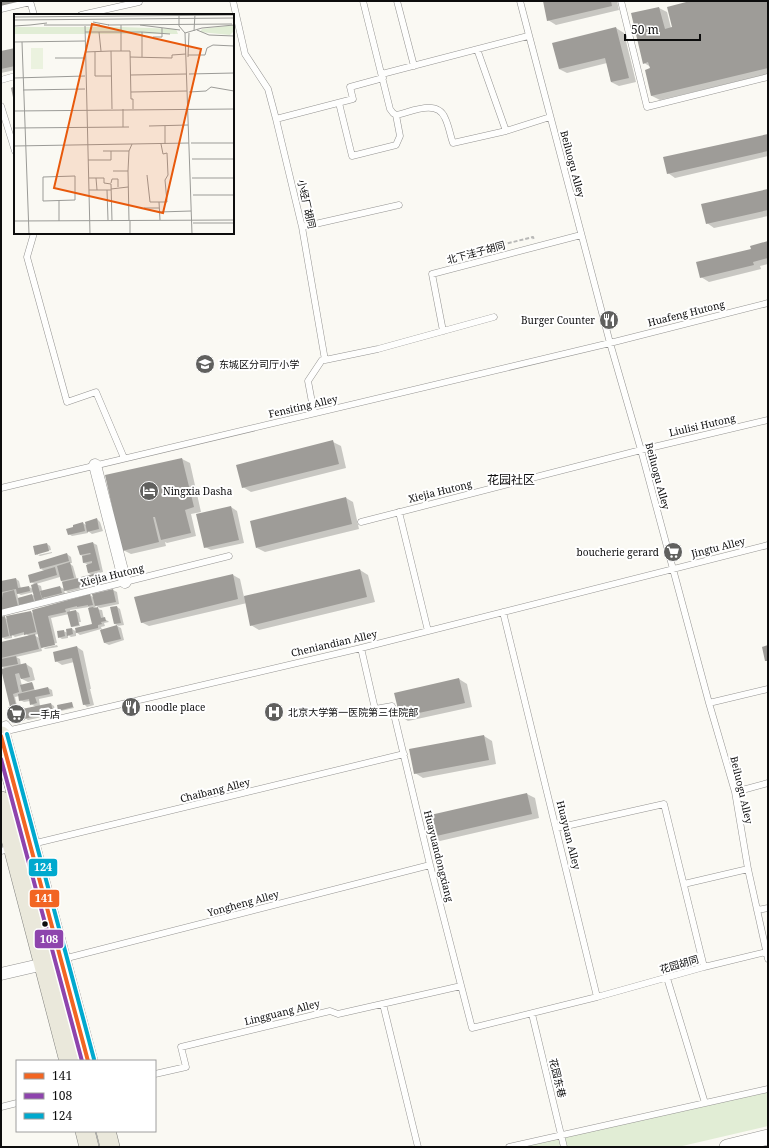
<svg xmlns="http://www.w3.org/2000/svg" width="769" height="1148" font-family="'Noto Serif','Noto Sans SC',serif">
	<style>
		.green { fill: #e1edd5 }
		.shadow { fill: #0003; fill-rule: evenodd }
		.building { fill: #9e9c98 }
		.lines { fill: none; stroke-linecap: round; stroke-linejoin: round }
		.service-casing { stroke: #949391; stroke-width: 7 }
		.minor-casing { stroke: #949391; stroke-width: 13 }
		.tertiary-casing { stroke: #949391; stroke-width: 16 }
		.primary-casing { stroke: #81817e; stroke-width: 20 }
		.path { stroke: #b8b8b7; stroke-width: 2; stroke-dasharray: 4 2; stroke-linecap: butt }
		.service { stroke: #fefefd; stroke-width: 6 }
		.minor { stroke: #fefefd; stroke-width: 12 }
		.tertiary { stroke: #fefefd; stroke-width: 15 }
		.primary { stroke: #eae8db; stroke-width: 19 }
		.bus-1-casing { stroke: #fff; stroke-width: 7 }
		.bus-2-casing { stroke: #fff; stroke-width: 7 }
		.bus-3-casing { stroke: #fff; stroke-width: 7 }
		.bus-1 { stroke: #f26522; stroke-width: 4 }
		.bus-2 { stroke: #8e44ad; stroke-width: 4 }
		.bus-3 { stroke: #00a9ce; stroke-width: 4 }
		.bus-dot { fill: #0d0d0d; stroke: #fff; stroke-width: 1.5 }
		.labels { text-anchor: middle; stroke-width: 4; stroke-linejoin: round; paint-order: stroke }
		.street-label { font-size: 10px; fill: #0d0d0d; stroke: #fff }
		.poi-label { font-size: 10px; fill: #0d0d0d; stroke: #fff; text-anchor: start }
		.quarter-label { font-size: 12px; fill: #0d0d0d; stroke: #fff }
		.inset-road { fill: none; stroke: #9b9b97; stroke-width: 1 }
		.view { fill: #e8590c; fill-opacity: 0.15; stroke: #e8590c; stroke-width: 2 }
		.inset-edge { fill: none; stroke: #0d0d0d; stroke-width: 2 }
		.line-badge { stroke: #fff; stroke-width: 1.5 }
		.badge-label { font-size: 11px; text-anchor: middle; font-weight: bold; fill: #fff }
	</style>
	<rect width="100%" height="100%" fill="#faf9f3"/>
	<path class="green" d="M 768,1088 L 768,1126 L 678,1147 L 513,1147 Z"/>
	<path class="shadow" d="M 544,1 L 617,1 L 619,10 L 556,25 L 548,20 Z
		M 694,1 L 768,1 L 768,74 L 660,100 L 652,96 L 651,69 L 651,67 L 644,63 L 659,8 L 667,12 L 671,28 L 673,27 Z
		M 616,28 L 624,33 L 636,82 L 619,86 L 611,82 L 607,63 L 567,73 L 559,69 Z
		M 15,49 L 15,70 L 1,73 L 1,52 Z
		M 768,135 L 768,156 L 675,178 L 668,173 Z
		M 768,190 L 768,216 L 714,228 L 707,223 Z
		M 768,242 L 768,264 L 760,266 L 761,269 L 709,282 L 701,277 Z
		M 333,442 L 341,446 L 346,468 L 251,492 L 243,487 Z
		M 182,459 L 190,463 L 201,512 L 191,514 L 196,536 L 167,543 L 165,542 L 166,546 L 131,554 L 123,550 Z
		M 346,498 L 353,502 L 359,529 L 265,552 L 257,548 Z
		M 231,507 L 237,511 L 244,543 L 211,550 L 205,547 Z
		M 97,519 L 100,522 L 103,531 L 92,534 L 88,531 L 88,533 L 72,536 L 69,534 L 74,528 L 83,523 L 87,526 Z
		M 93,543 L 97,545 L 103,572 L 96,574 L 101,577 L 102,584 L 87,587 L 84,585 L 85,588 L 68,592 L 64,590 L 65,594 L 46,599 L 44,597 L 45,601 L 24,606 L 20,604 L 21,608 L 1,612 L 1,582 L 16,579 L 19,581 L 21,589 L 29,587 L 33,589 L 36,585 L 31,582 L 45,571 L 41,569 L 67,554 L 71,557 L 72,563 L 69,563 L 73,566 L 77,580 L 79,579 L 83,581 L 93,575 L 88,573 L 87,564 L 84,563 L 83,556 L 80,555 L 78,546 ZM 60,577 L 61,581 L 65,583 L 64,589 L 60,587 L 42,591 L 41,586 L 36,584 ZM 34,592 L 34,595 L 18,598 L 17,593 L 21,595 Z
		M 47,544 L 50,546 L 51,550 L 38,553 L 38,555 L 36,554 Z
		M 52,552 L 52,553 L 40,556 L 38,555 Z
		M 360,570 L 368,575 L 375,602 L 259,630 L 251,625 L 247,603 L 149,626 L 141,622 L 233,575 L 240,579 L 244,597 Z
		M 113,590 L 117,592 L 119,604 L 100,608 L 95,605 L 96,609 L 102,610 L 104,619 L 108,621 L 109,622 L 104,623 L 105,626 L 101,627 L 102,630 L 119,626 L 115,624 L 111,608 L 117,607 L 120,609 L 124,625 L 117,626 L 121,628 L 124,640 L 109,645 L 105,643 L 101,629 L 80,635 L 76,632 L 76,636 L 71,637 L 68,635 L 68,638 L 62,639 L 59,637 L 63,631 L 68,633 L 72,629 L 77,632 L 93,625 L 89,607 L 70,610 L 70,612 L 76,611 L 79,613 L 81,622 L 79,622 L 80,626 L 72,627 L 69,614 L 51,618 L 57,643 L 43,646 L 43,648 L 41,647 L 42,651 L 16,657 L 20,659 L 21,666 L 26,664 L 32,668 L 35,680 L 28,682 L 20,678 L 22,686 L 32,683 L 33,684 L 35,691 L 48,688 L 52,690 L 53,696 L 39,699 L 40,706 L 51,704 L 54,706 L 56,714 L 28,720 L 25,718 L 25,720 L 16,723 L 12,721 L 13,708 L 6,669 L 2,667 L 3,660 L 1,659 L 1,643 L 29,636 L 26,634 L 15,637 L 12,635 L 12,638 L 5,639 L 2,637 L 1,618 L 4,618 L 7,619 L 31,612 L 34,614 L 90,595 L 94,598 ZM 38,634 L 39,638 L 34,635 ZM 19,696 L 20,700 L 24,702 L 30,701 L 31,704 L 36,707 L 23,710 L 22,708 L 17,706 L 15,697 Z
		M 57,645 L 58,647 L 45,649 L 44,648 Z
		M 77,647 L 83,651 L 91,689 L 90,689 L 94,705 L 87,707 L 84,704 L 74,662 L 62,665 L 56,661 Z
		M 459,679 L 467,684 L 472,707 L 408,721 L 400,716 Z
		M 72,703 L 74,708 L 61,711 L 59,710 Z
		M 484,736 L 492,741 L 496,764 L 423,778 L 415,773 Z
		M 527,794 L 535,798 L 539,818 L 440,841 L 432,837 Z"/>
	<path class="building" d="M 1,1 L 19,1 L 19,2 L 1,6 Z
		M 543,1 L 611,1 L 612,6 L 547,21 Z
		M 690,1 L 768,1 L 768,68 L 651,96 L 645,70 L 650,68 L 648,62 L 643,64 L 631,13 L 659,7 L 665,29 L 672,27 L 667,7 Z
		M 616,27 L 629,78 L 611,82 L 605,58 L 559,69 L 552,43 Z
		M 15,48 L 15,66 L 1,69 L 1,51 Z
		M 15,86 L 15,102 L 14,102 L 11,88 Z
		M 768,134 L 768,151 L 667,174 L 663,157 Z
		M 768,189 L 768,210 L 706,224 L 701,204 Z
		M 768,241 L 768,258 L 753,262 L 754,265 L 700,278 L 696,262 L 751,249 L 750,246 Z
		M 333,440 L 339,464 L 242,488 L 236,465 Z
		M 182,458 L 194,507 L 185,510 L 191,533 L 161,540 L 155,517 L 153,517 L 159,542 L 122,551 L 105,475 Z
		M 346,497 L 352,524 L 256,548 L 250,521 Z
		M 231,506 L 239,540 L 204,548 L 196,514 Z
		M 97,518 L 99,529 L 87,532 L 85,522 Z
		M 83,522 L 85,531 L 68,535 L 66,529 L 73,527 L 73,525 Z
		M 93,542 L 100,570 L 88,573 L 86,565 L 92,563 L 92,561 L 83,563 L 82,556 L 91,554 L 90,553 L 80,555 L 77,546 Z
		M 47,543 L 49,551 L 35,555 L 33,546 Z
		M 67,553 L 69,561 L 40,569 L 38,562 Z
		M 70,562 L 74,578 L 61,581 L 57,566 Z
		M 55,567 L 57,575 L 30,583 L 28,575 Z
		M 360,569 L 367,597 L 250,626 L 244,596 Z
		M 97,573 L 99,583 L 83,586 L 81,577 Z
		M 233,574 L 238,599 L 141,623 L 134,597 Z
		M 16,578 L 18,588 L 29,586 L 30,591 L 17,594 L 16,589 L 2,592 L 3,598 L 3,593 L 14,590 L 18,606 L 1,610 L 1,581 Z
		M 79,578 L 81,587 L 64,591 L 62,582 Z
		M 37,583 L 42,599 L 35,601 L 31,585 Z
		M 60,586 L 62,593 L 42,598 L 40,591 Z
		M 113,589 L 116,602 L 95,606 L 92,594 Z
		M 32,594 L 34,601 L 19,605 L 18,598 Z
		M 90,594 L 93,605 L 88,606 L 88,605 L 77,607 L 77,606 L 65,609 L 66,612 L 48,616 L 55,645 L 41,648 L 32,610 Z
		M 117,606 L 121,623 L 114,624 L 110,607 Z
		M 93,607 L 94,608 L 98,607 L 101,618 L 105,617 L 106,621 L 101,622 L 102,624 L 98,625 L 98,628 L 76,633 L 75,628 L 92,624 L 88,608 Z
		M 76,610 L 79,625 L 71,627 L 67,612 Z
		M 31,611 L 36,632 L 24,635 L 24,632 L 10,636 L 6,616 Z
		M 5,616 L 9,636 L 1,638 L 1,617 Z
		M 117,625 L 121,639 L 104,643 L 100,630 Z
		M 72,628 L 73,634 L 67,636 L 66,629 Z
		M 64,630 L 65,636 L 58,638 L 57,631 Z
		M 35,634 L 39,649 L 1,658 L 1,642 Z
		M 768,645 L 768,661 L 765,661 L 762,647 Z
		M 77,646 L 90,704 L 83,705 L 72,658 L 55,662 L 53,652 Z
		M 16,656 L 18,664 L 1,667 L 1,659 Z
		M 26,663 L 30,677 L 21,679 L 19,673 L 15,674 L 19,692 L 13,694 L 16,705 L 19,705 L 22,719 L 12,721 L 8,708 L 10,707 L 1,669 Z
		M 459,678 L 465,703 L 400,717 L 394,693 Z
		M 32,682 L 34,689 L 22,692 L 20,685 Z
		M 48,687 L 50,694 L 35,697 L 37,703 L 30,705 L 29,699 L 19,701 L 18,694 Z
		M 72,702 L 73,707 L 58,711 L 57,705 Z
		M 51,703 L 53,712 L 24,719 L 22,709 Z
		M 484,735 L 489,760 L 414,774 L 409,749 Z
		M 527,793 L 532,814 L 432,837 L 426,816 Z"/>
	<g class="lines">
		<g class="service-casing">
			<path id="service" d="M 30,1 L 34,15
				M 233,1 L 245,54 L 268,89 L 276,119 L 302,227 L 325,360 L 322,360 L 308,381 L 314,413
				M 363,1 L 390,109 L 393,113 L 396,115 C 411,112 437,99 445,118 C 449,126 450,135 453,143 L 506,131
				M 397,1 L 414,66
				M 520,1 L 610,343 L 641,450 L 709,703 L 735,792 L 748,869 L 768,959
				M 621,1 L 647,107 L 768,77
				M 1,9 L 30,2
				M 81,15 L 139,2
				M 477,49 L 506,131 L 550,117
				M 382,74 L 528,36
				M 1,80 L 15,76
				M 339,103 L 352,156 L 396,145 L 400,136 L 396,115
				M 1,106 L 15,151
				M 276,119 L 353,99 L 350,87 L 383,78
				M 302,227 L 399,205
				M 34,233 L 27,257 L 67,402 L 96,392 L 124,458
				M 443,331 L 432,274 L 581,235
				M 325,360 L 378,349 L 494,317
				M 1,488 L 610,343 L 768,303
				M 399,512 L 428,631
				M 361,522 L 641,450 L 768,420
				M 1,613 L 229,556
				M 361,648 L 375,709 L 392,706 L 430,865 L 472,1028 L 597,997 L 503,612
				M 709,703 L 768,689
				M 1,726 L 6,724 L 11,730 L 361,648 L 768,545
				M 735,792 L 768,783
				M 557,828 L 664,804 L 704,967
				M 32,844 L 404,754
				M 1,851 L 12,848
				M 684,884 L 748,869
				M 757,910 L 768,908
				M 63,959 L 430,865
				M 667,978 L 705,1103
				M 597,997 L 704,967 L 766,952
				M 383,1004 L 418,1147
				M 532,1014 L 564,1147
				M 155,1074 L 186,1067 L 181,1047 L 330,1011 L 338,1014 L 461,986
				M 1,1107 L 17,1103
				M 509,1147 L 768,1089"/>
		</g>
		<g class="minor-casing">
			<path id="minor" d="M 95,465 L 125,582
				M 1,974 L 44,964"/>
		</g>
		<g class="tertiary-casing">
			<path id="tertiary" d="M 727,1147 L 768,1137"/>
		</g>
		<g class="primary-casing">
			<path id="primary" d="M 1,736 L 88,1061
				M 1,801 L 69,1061
				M 85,1131 L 89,1147
				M 106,1131 L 110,1147"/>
		</g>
		<path class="path" d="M 504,241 L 505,244 L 533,237 L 534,240"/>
		<use href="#service" class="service"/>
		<use href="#minor" class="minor"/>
		<use href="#tertiary" class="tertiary"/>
		<use href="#primary" class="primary"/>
		<g class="bus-1-casing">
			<path id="bus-1" d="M 1,736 L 88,1061"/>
		</g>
		<g class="bus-2-casing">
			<path id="bus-2" d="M 1,759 L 82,1061"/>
		</g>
		<g class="bus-3-casing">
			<path id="bus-3" d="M 7,734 L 94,1059"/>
		</g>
		<use href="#bus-1" class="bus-1"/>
		<use href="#bus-2" class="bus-2"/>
		<use href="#bus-3" class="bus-3"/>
	</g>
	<defs>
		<g id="restaurant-disc" transform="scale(1)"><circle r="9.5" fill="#60605e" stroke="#fff"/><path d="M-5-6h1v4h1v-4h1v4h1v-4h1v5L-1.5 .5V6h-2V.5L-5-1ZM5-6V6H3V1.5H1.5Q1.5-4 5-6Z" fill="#fff"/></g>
		<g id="school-disc" transform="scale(1)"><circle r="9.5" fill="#60605e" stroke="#fff"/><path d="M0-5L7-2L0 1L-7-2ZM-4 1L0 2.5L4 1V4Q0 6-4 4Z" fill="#fff"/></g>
		<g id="hotel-disc" transform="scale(1)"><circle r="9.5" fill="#60605e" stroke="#fff"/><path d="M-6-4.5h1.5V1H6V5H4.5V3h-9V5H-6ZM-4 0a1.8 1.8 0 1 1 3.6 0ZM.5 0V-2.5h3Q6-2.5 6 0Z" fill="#fff"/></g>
		<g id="supermarket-disc" transform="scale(1)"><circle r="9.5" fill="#60605e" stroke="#fff"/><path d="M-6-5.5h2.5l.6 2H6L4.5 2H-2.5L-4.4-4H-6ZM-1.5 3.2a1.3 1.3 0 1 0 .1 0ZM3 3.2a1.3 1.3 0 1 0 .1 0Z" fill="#fff"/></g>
		<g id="hospital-disc" transform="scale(1)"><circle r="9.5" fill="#60605e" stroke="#fff"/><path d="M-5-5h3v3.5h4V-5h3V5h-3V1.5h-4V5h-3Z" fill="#fff"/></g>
	</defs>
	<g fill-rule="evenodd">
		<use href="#restaurant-disc" x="609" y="320"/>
		<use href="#school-disc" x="205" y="364"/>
		<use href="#hotel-disc" x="149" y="491"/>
		<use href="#supermarket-disc" x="673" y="552"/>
		<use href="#restaurant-disc" x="131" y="707"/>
		<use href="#hospital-disc" x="274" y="712"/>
		<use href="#supermarket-disc" x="16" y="714"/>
	</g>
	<circle class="bus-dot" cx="45" cy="924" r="3.5"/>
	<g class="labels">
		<g class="street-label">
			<text transform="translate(573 164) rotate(75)" y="4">Beiluogu Alley</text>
			<text transform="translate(307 204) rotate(77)" y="4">小经厂胡同</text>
			<text transform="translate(476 252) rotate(-15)" y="4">北下洼子胡同</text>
			<text transform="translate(686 313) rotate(-14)" y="4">Huafeng Hutong</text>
			<text transform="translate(303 406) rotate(-13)" y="4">Fensiting Alley</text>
			<text transform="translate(702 425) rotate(-13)" y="4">Liulisi Hutong</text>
			<text transform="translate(658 476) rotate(75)" y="4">Beiluogu Alley</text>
			<text transform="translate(440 491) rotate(-14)" y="4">Xiejia Hutong</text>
			<text transform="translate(718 547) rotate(-14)" y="4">Jingtu Alley</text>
			<text transform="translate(112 575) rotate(-14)" y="4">Xiejia Hutong</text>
			<text transform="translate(334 643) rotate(-13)" y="4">Cheniandian Alley</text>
			<text transform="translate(215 790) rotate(-14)" y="4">Chaibang Alley</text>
			<text transform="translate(742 790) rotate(77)" y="4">Beiluogu Alley</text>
			<text transform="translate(569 835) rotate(76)" y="4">Huayuan Alley</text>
			<text transform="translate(439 856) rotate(76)" y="4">Huayuandongxiang</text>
			<text transform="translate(243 903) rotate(-15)" y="4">Yongheng Alley</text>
			<text transform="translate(679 964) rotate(-16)" y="4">花园胡同</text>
			<text transform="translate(282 1012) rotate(-14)" y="4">Lingguang Alley</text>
			<text transform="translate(558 1078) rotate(76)" y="4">花园东巷</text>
		</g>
		<g class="poi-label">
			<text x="595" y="324" text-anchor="end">Burger Counter</text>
			<text x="219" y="368">东城区分司厅小学</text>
			<text x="163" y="495">Ningxia Dasha</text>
			<text x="659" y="556" text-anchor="end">boucherie gerard</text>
			<text x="145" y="711">noodle place</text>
			<text x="288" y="716">北京大学第一医院第三住院部</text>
			<text x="30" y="718">一手店</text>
		</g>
		<g class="quarter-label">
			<text x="511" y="484">花园社区</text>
		</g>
	</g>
	<g transform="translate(14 14)">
		<rect width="220" height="220" fill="#faf9f3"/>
		<path d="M 220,11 L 220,17 L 216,21 L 186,18 L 188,15 ZM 0,13 L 109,13 L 162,15 L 164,20 L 0,20 Z" fill="#e1edd5"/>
		<path d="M 17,34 L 29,34 L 29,55 L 17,55 Z" fill="#ebf2df"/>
		<path class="inset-road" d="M 165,0 L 165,12 L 171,19 L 188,14 L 220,11M 0,3 L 220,1M 0,6 L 220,4M 79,8 L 95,11M 16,11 L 33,9M 30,11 L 86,11M 94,11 L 218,10M 107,11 L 107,37M 126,11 L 166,16M 0,12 L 16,11M 71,12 L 76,220M 183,16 L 195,21 L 220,22M 180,17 L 181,0M 71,18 L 128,18 L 128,43M 85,18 L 87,37M 128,18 L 156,20M 171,19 L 178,220M 139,23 L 148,23 L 148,14M 0,28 L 71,27M 8,28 L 15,220M 71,38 L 97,37M 81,38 L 81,62 L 97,62M 174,41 L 191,41 L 193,34 L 199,31 L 220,32M 116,43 L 158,44 L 158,41 L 172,40M 174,43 L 175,19M 41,44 L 71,44M 175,60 L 220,59M 117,61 L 172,60M 0,64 L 71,62M 9,76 L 71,75M 117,78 L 173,77M 175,78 L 192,77 L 197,73 L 220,77M 98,95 L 97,37 L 116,37 L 117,85 L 119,85 L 119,95M 109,95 L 109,113M 0,97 L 220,95M 135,112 L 174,111M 151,112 L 151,130M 0,114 L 115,113M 177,129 L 220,129M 0,132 L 175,129M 89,137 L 115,137M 178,145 L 220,145M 74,146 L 97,146 L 97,137M 99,157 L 114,157M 133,161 L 136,188 L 145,188M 61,162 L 61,186 L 29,187 L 29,163 ZM 75,164 L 82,164 L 83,176M 82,164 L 90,164 L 90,169 L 97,170 L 98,207M 178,164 L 220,164M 97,169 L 98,165 L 104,165 L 104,173M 97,175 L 114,173M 75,176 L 97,176M 93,176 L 94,206M 179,181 L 220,181M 45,187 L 45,207M 130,194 L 145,194M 145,198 L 177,197M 146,206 L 145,188 L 153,188 L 151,166 L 154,161 L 153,139 L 149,140 L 147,130M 0,207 L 220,206M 115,207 L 114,157 L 115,137 L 118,130M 116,207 L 116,220M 179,209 L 220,209"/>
		<path class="view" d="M 78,10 L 187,35 L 149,199 L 40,174 Z"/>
		<rect width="220" height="220" class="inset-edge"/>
	</g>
	<g class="line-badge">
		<rect x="28" y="858" width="30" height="19" rx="4" fill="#00a9ce"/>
		<rect x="29" y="889" width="31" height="19" rx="4" fill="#f26522"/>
		<rect x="34" y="929" width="30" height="20" rx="4" fill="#8e44ad"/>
	</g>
	<g class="badge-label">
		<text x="43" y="871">124</text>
		<text x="44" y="902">141</text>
		<text x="49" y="943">108</text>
	</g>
	<rect width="769" height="1148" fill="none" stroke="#0d0d0d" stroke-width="4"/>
	<rect x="16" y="1060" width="140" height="72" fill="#ffffff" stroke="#9e9e9e"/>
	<rect x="24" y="1073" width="20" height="6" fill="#f26522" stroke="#9e9e9e"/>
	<text x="52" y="1080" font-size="12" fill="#0d0d0d">141</text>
	<rect x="24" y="1093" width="20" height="6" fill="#8e44ad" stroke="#9e9e9e"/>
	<text x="52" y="1100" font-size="12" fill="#0d0d0d">108</text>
	<rect x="24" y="1113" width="20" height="6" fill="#00a9ce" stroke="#9e9e9e"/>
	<text x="52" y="1120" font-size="12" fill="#0d0d0d">124</text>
	<path d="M625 34v6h75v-6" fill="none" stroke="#0d0d0d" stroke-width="2"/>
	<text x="631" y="34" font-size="12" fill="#0d0d0d" stroke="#ffffff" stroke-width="3" paint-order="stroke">50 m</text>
</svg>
